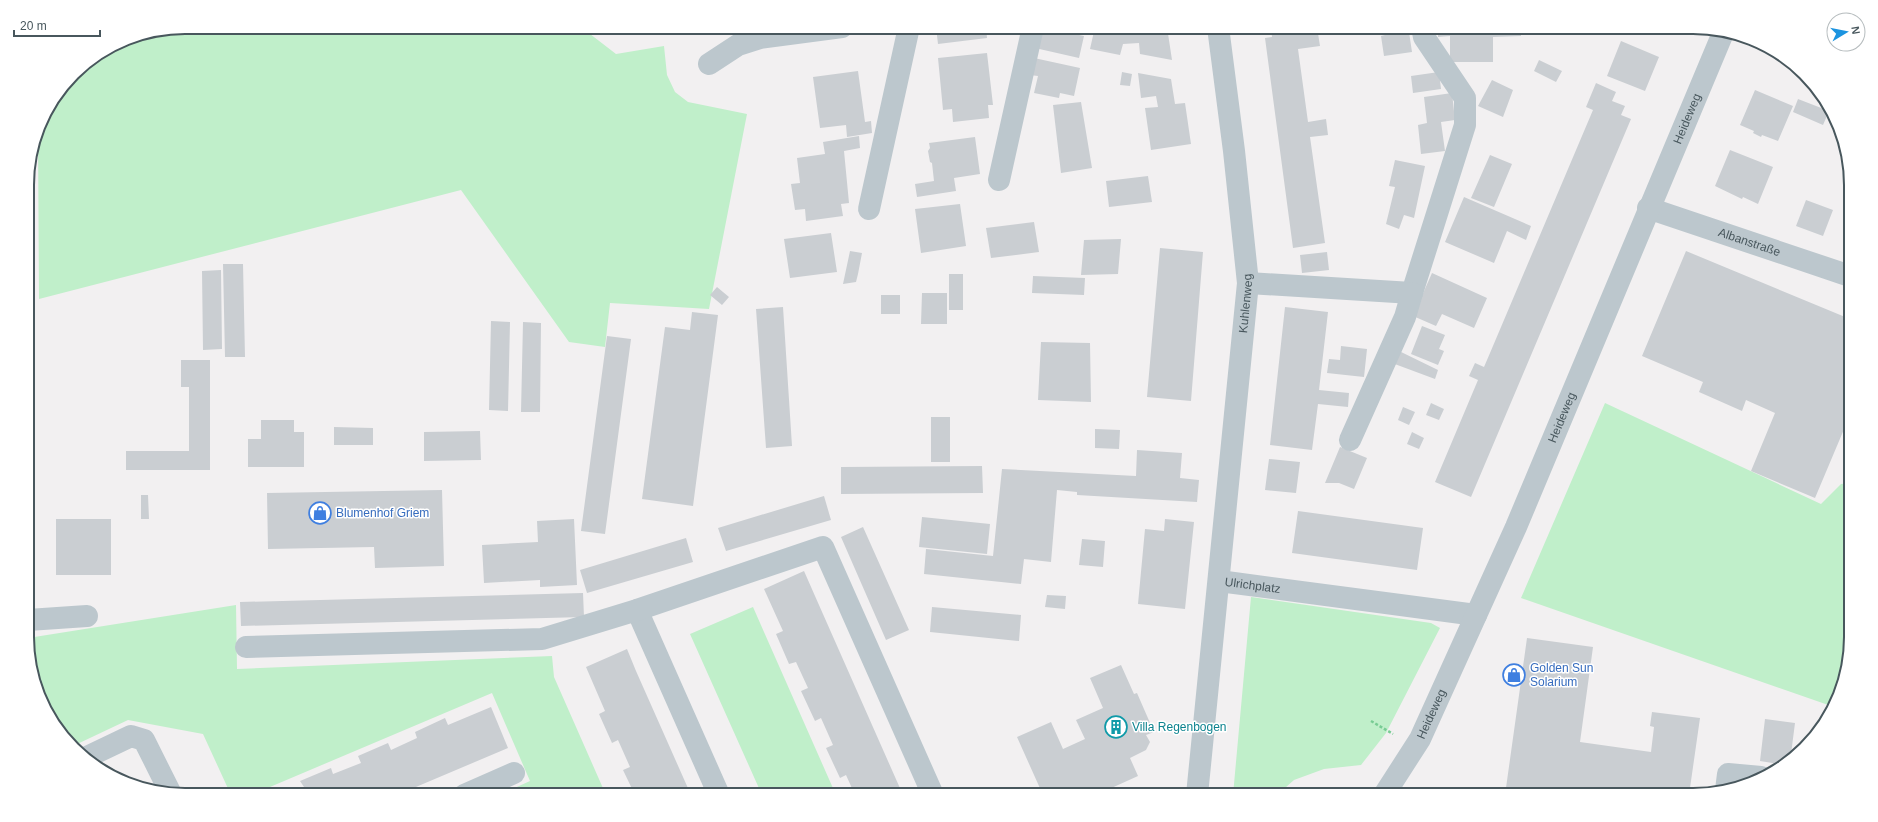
<svg xmlns="http://www.w3.org/2000/svg" width="1878" height="822" font-family="Helvetica,sans-serif">
	<style>
		.green { fill: #c0efca }
		.building { fill: #caced2 }
		.lines { fill: none; stroke-linecap: round; stroke-linejoin: round }
		.path { stroke: #78cc94; stroke-width: 2.5; stroke-dasharray: 3 2; stroke-linecap: butt }
		.minor { stroke: #bcc7cd; stroke-width: 22 }
		.labels { text-anchor: middle; stroke-width: 3; stroke-linejoin: round; paint-order: stroke }
		.street-label { font-size: 12px; fill: #48575d; stroke: #fff }
		.shop-label { font-size: 12px; fill: #366cbe; stroke: #fff; text-anchor: start }
		.culture-label { font-size: 12px; fill: #0d838f; stroke: #fff; text-anchor: start }
		.rim { fill: none; stroke: #48575d; stroke-width: 2 }
	</style>
	<rect width="100%" height="100%" fill="#f2f0f1"/>
	<path class="green" d="M 185,27 L 581,27 L 616,54 L 664,46 L 667,75 L 675,92 L 688,102 L 747,114 L 709,309 L 610,303 L 605,347 L 569,342 L 461,190 L 39,299 L 38,135 L 43,115 L 81,66 L 125,39 Z
		M 1605,403 L 1821,504 L 1841,484 L 1851,483 L 1851,637 L 1839,697 L 1834,707 L 1521,598 Z
		M 1251,597 L 1431,623 L 1440,628 L 1386,733 L 1361,765 L 1324,769 L 1294,780 L 1277,795 L 1233,795 Z
		M 236,605 L 237,669 L 552,656 L 554,677 L 606,795 L 499,795 L 530,781 L 492,693 L 251,795 L 231,795 L 203,734 L 128,720 L 73,746 C 44,717 28,678 28,638 Z
		M 753,607 L 836,795 L 762,795 L 690,634 Z"/>
	<path class="building" d="M 234,27 L 254,27 L 254,30 L 235,31 Z
		M 275,27 L 303,27 L 304,29 L 276,31 Z
		M 936,27 L 986,27 L 987,38 L 938,44 Z
		M 1040,27 L 1084,36 L 1079,58 L 1035,48 Z
		M 1095,27 L 1167,27 L 1172,60 L 1140,54 L 1139,43 L 1123,44 L 1120,55 L 1090,49 Z
		M 1271,27 L 1317,27 L 1320,46 L 1298,49 L 1308,122 L 1326,119 L 1328,135 L 1310,137 L 1325,243 L 1293,248 L 1265,38 L 1272,37 Z
		M 1384,27 L 1413,27 L 1414,31 L 1409,32 L 1412,52 L 1384,56 L 1381,36 L 1385,35 Z
		M 1438,27 L 1521,27 L 1521,36 L 1493,37 L 1493,62 L 1450,62 L 1450,36 L 1438,37 Z
		M 1621,41 L 1659,57 L 1645,91 L 1607,76 Z
		M 1773,50 L 1789,59 L 1795,66 L 1770,55 Z
		M 987,53 L 993,105 L 988,105 L 989,118 L 953,122 L 952,109 L 943,110 L 938,58 Z
		M 1034,58 L 1080,68 L 1074,96 L 1060,93 L 1059,98 L 1034,93 L 1038,76 L 1030,75 Z
		M 1539,60 L 1562,71 L 1556,82 L 1534,71 Z
		M 858,71 L 865,122 L 871,121 L 872,133 L 847,137 L 846,125 L 820,128 L 813,77 Z
		M 1122,72 L 1132,74 L 1130,86 L 1120,85 Z
		M 1439,72 L 1441,89 L 1413,93 L 1411,76 Z
		M 1138,73 L 1171,79 L 1175,104 L 1185,103 L 1191,144 L 1151,150 L 1145,108 L 1158,107 L 1156,96 L 1141,98 Z
		M 1492,80 L 1513,90 L 1503,117 L 1478,106 Z
		M 1596,83 L 1616,92 L 1612,101 L 1625,106 L 1621,115 L 1631,119 L 1471,497 L 1435,482 L 1478,380 L 1469,376 L 1475,363 L 1484,367 L 1490,353 L 1593,110 L 1586,107 Z
		M 1755,90 L 1793,106 L 1778,141 L 1762,135 L 1761,137 L 1753,133 L 1754,131 L 1740,125 Z
		M 1452,93 L 1455,120 L 1441,122 L 1445,151 L 1421,154 L 1418,125 L 1427,123 L 1424,97 Z
		M 1798,99 L 1829,111 L 1823,125 L 1793,112 Z
		M 1081,102 L 1092,168 L 1061,173 L 1053,105 Z
		M 859,136 L 860,148 L 844,151 L 849,203 L 841,204 L 843,216 L 806,221 L 805,209 L 795,210 L 791,184 L 800,183 L 797,158 L 825,154 L 823,142 Z
		M 975,137 L 980,174 L 954,178 L 956,191 L 917,197 L 915,184 L 934,181 L 932,163 L 930,162 L 928,151 L 930,148 L 929,143 Z
		M 1730,150 L 1773,167 L 1758,204 L 1743,197 L 1742,199 L 1715,186 Z
		M 1490,155 L 1512,164 L 1494,207 L 1471,198 Z
		M 1395,160 L 1425,166 L 1414,218 L 1404,215 L 1399,229 L 1386,224 L 1395,187 L 1389,186 Z
		M 1148,176 L 1152,202 L 1109,207 L 1106,181 Z
		M 1464,197 L 1531,226 L 1526,240 L 1507,231 L 1494,263 L 1445,242 Z
		M 1806,200 L 1833,210 L 1823,236 L 1796,226 Z
		M 960,204 L 966,246 L 921,253 L 915,209 Z
		M 1034,222 L 1039,252 L 991,258 L 986,228 Z
		M 831,233 L 837,272 L 790,278 L 784,239 Z
		M 1121,239 L 1118,274 L 1081,275 L 1084,240 Z
		M 27,241 L 35,241 L 35,295 L 28,295 Z
		M 1160,248 L 1203,252 L 1191,401 L 1147,397 Z
		M 850,251 L 862,253 L 858,274 L 856,282 L 843,284 Z
		M 1686,251 L 1850,319 L 1850,415 L 1815,498 L 1751,471 L 1775,413 L 1746,400 L 1742,411 L 1699,392 L 1703,382 L 1642,356 Z
		M 1327,252 L 1329,270 L 1302,273 L 1300,255 Z
		M 223,264 L 243,264 L 245,357 L 225,357 Z
		M 221,270 L 222,349 L 203,350 L 202,271 Z
		M 1432,273 L 1487,298 L 1474,328 L 1442,314 L 1436,326 L 1413,316 Z
		M 949,274 L 963,274 L 963,310 L 949,310 Z
		M 1033,276 L 1085,278 L 1084,295 L 1032,293 Z
		M 717,287 L 729,297 L 722,305 L 710,295 Z
		M 922,293 L 947,293 L 947,324 L 921,324 Z
		M 881,295 L 900,295 L 900,314 L 881,314 Z
		M 783,307 L 792,446 L 766,448 L 756,309 Z
		M 1285,307 L 1328,312 L 1319,390 L 1349,393 L 1348,407 L 1318,404 L 1312,450 L 1270,445 Z
		M 692,312 L 718,315 L 693,506 L 642,499 L 665,327 L 690,330 Z
		M 491,321 L 510,322 L 508,411 L 489,410 Z
		M 523,322 L 541,323 L 540,412 L 521,412 Z
		M 1422,326 L 1445,335 L 1439,349 L 1444,351 L 1438,365 L 1411,354 Z
		M 607,336 L 631,339 L 605,534 L 581,531 Z
		M 1041,342 L 1090,343 L 1091,402 L 1038,400 Z
		M 1341,346 L 1367,349 L 1364,377 L 1327,373 L 1329,359 L 1340,360 Z
		M 1397,350 L 1438,370 L 1435,379 L 1392,363 Z
		M 181,360 L 210,360 L 210,470 L 126,470 L 126,451 L 189,451 L 189,387 L 181,387 Z
		M 1431,403 L 1444,409 L 1439,420 L 1426,415 Z
		M 1403,407 L 1415,412 L 1409,425 L 1398,420 Z
		M 931,417 L 950,417 L 950,462 L 931,462 Z
		M 261,420 L 294,420 L 294,432 L 304,432 L 304,467 L 248,467 L 248,439 L 261,439 Z
		M 334,427 L 373,428 L 373,445 L 334,445 Z
		M 1095,429 L 1120,430 L 1119,449 L 1095,448 Z
		M 480,431 L 481,460 L 424,461 L 424,432 Z
		M 1412,432 L 1424,438 L 1419,449 L 1407,444 Z
		M 1340,447 L 1367,458 L 1354,489 L 1339,483 L 1325,483 Z
		M 1137,450 L 1182,453 L 1180,478 L 1199,480 L 1197,502 L 1077,495 L 1077,492 L 1057,490 L 1051,562 L 1024,559 L 1021,584 L 924,574 L 926,549 L 993,556 L 1002,469 L 1136,476 Z
		M 1269,459 L 1300,462 L 1296,493 L 1265,490 Z
		M 982,466 L 983,493 L 841,494 L 841,467 Z
		M 442,490 L 444,566 L 375,568 L 374,547 L 268,549 L 267,493 Z
		M 141,495 L 148,495 L 149,519 L 141,519 Z
		M 824,496 L 831,520 L 726,551 L 718,528 Z
		M 1298,511 L 1423,528 L 1417,570 L 1292,553 Z
		M 922,517 L 990,524 L 987,554 L 919,547 Z
		M 56,519 L 111,519 L 111,575 L 56,575 Z
		M 574,519 L 577,585 L 540,587 L 540,580 L 484,583 L 482,545 L 538,542 L 537,521 Z
		M 1165,519 L 1194,522 L 1185,609 L 1138,604 L 1145,529 L 1164,531 Z
		M 863,527 L 909,630 L 886,640 L 841,537 Z
		M 686,538 L 693,562 L 587,593 L 580,570 Z
		M 1082,539 L 1105,541 L 1103,567 L 1079,565 Z
		M 804,571 L 815,596 L 903,795 L 855,795 L 846,775 L 840,778 L 826,748 L 833,745 L 821,718 L 815,721 L 801,691 L 808,688 L 796,662 L 789,664 L 776,634 L 783,631 L 764,589 Z
		M 583,593 L 584,617 L 241,626 L 240,602 Z
		M 1047,595 L 1066,596 L 1065,609 L 1045,607 Z
		M 932,607 L 1021,615 L 1019,641 L 930,632 Z
		M 1527,638 L 1593,647 L 1580,742 L 1651,752 L 1654,727 L 1650,726 L 1652,712 L 1700,718 L 1689,795 L 1505,795 Z
		M 627,649 L 636,671 L 691,795 L 635,795 L 623,770 L 630,767 L 618,740 L 612,743 L 599,714 L 605,711 L 586,667 Z
		M 1121,665 L 1134,694 L 1137,693 L 1154,732 L 1146,735 L 1150,742 L 1146,750 L 1130,758 L 1138,776 L 1096,795 L 1043,795 L 1017,737 L 1051,722 L 1063,749 L 1085,739 L 1076,720 L 1103,708 L 1090,678 Z
		M 491,707 L 508,748 L 397,795 L 286,795 L 304,787 L 300,781 L 331,768 L 333,774 L 361,763 L 358,756 L 388,743 L 391,750 L 417,738 L 415,732 L 445,718 L 448,725 Z
		M 1765,719 L 1795,723 L 1790,762 L 1785,765 L 1760,761 Z"/>
	<g class="lines">
		<path class="path" d="M 1371,721 L 1393,734
			M 1419,789 L 1426,793"/>
		<g class="minor">
			<path d="M 709,64 L 738,45 L 760,38 L 842,27"/>
			<path d="M 999,180 L 1033,27"/>
			<path id="s1" d="M 1648,208 L 1850,276"/>
			<path d="M 869,209 L 909,27"/>
			<path d="M 1248,283 L 1412,293 L 1465,125 L 1465,98 L 1424,37 L 1422,27"/>
			<path d="M 1350,440 L 1405,317 L 1412,293"/>
			<path id="s2" d="M 1219,581 L 1476,615"/>
			<path d="M 637,610 L 719,795"/>
			<path d="M 28,620 L 87,616"/>
			<path d="M 246,647 L 542,639 L 637,610 L 823,547 L 933,795"/>
			<path d="M 85,758 L 131,736 L 144,740 L 170,792"/>
			<path d="M 1726,790 L 1728,774 L 1761,777"/>
			<path d="M 464,795 L 514,773"/>
			<path id="s3" d="M 1197,795 L 1248,283 L 1234,151 L 1218,27"/>
			<path id="s4" d="M 1384,795 L 1420,739 L 1516,527 L 1723,33"/>
		</g>
	</g>
	<defs>
		<g id="shop-ring" transform="scale(1.15)"><circle r="9.5" fill="#fff" stroke="#3f7fe0" stroke-width="1.5"/><path d="M-5-2.5h2.3a2.7 3.5 0 0 1 5.4 0H5L5.5 6h-11ZM-1.5-2.5h3a1.5 2.3 0 0 0-3 0Z" fill="#3f7fe0"/></g>
		<g id="building-ring" transform="scale(1.15)"><circle r="9.5" fill="#fff" stroke="#0f9aa8" stroke-width="1.5"/><path d="M-4-6H4V6H1V3H-1V6H-4ZM-2.5-4.3h1.7v1.8h-1.7ZM.8-4.3h1.7v1.8H.8ZM-2.5-1h1.7V.8h-1.7ZM.8-1h1.7V.8H.8Z" fill="#0f9aa8"/></g>
	</defs>
	<g fill-rule="evenodd">
		<use href="#shop-ring" x="320" y="513"/>
		<use href="#shop-ring" x="1514" y="675"/>
		<use href="#building-ring" x="1116" y="727"/>
	</g>
	<g class="labels">
		<g class="street-label">
			<text dy="4" stroke="none"><textPath href="#s4" startOffset="742">Heideweg</textPath></text>
			<text dy="4" stroke="none"><textPath href="#s1" startOffset="107">Albanstraße</textPath></text>
			<text dy="4" stroke="none"><textPath href="#s3" startOffset="494">Kuhlenweg</textPath></text>
			<text dy="4" stroke="none"><textPath href="#s4" startOffset="418">Heideweg</textPath></text>
			<text dy="4" stroke="none"><textPath href="#s2" startOffset="34">Ulrichplatz</textPath></text>
			<text dy="4" stroke="none"><textPath href="#s4" startOffset="94">Heideweg</textPath></text>
		</g>
		<g class="shop-label">
			<text x="336" y="517">Blumenhof Griem</text>
			<text x="1530" y="672">Golden Sun<tspan x="1530" dy="14">Solarium</tspan></text>
		</g>
		<g class="culture-label">
			<text x="1132" y="731">Villa Regenbogen</text>
		</g>
	</g>
	<path d="M0 0H1878V822H0ZM185 34H1693A151 151 0 0 1 1844 185V637A151 151 0 0 1 1693 788H185A151 151 0 0 1 34 637V185A151 151 0 0 1 185 34Z" fill="#fff" fill-rule="evenodd"/>
	<path class="rim" d="M185 34H1693A151 151 0 0 1 1844 185V637A151 151 0 0 1 1693 788H185A151 151 0 0 1 34 637V185A151 151 0 0 1 185 34Z"/>
	<g transform="translate(1846 32) rotate(80)"><circle r="19" fill="#ffffff" stroke="#b6bcbe"/>
	<path d="M0-3L7 15L0 10L-7 15Z" fill="#1c94e0"/>
	<text y="-6" font-size="11" font-weight="bold" text-anchor="middle" fill="#48575d">N</text>
	</g>
	<path d="M14 30v6h86v-6" fill="none" stroke="#48575d" stroke-width="2"/>
	<text x="20" y="30" font-size="12" fill="#48575d" stroke="#ffffff" stroke-width="3" paint-order="stroke">20 m</text>
</svg>
